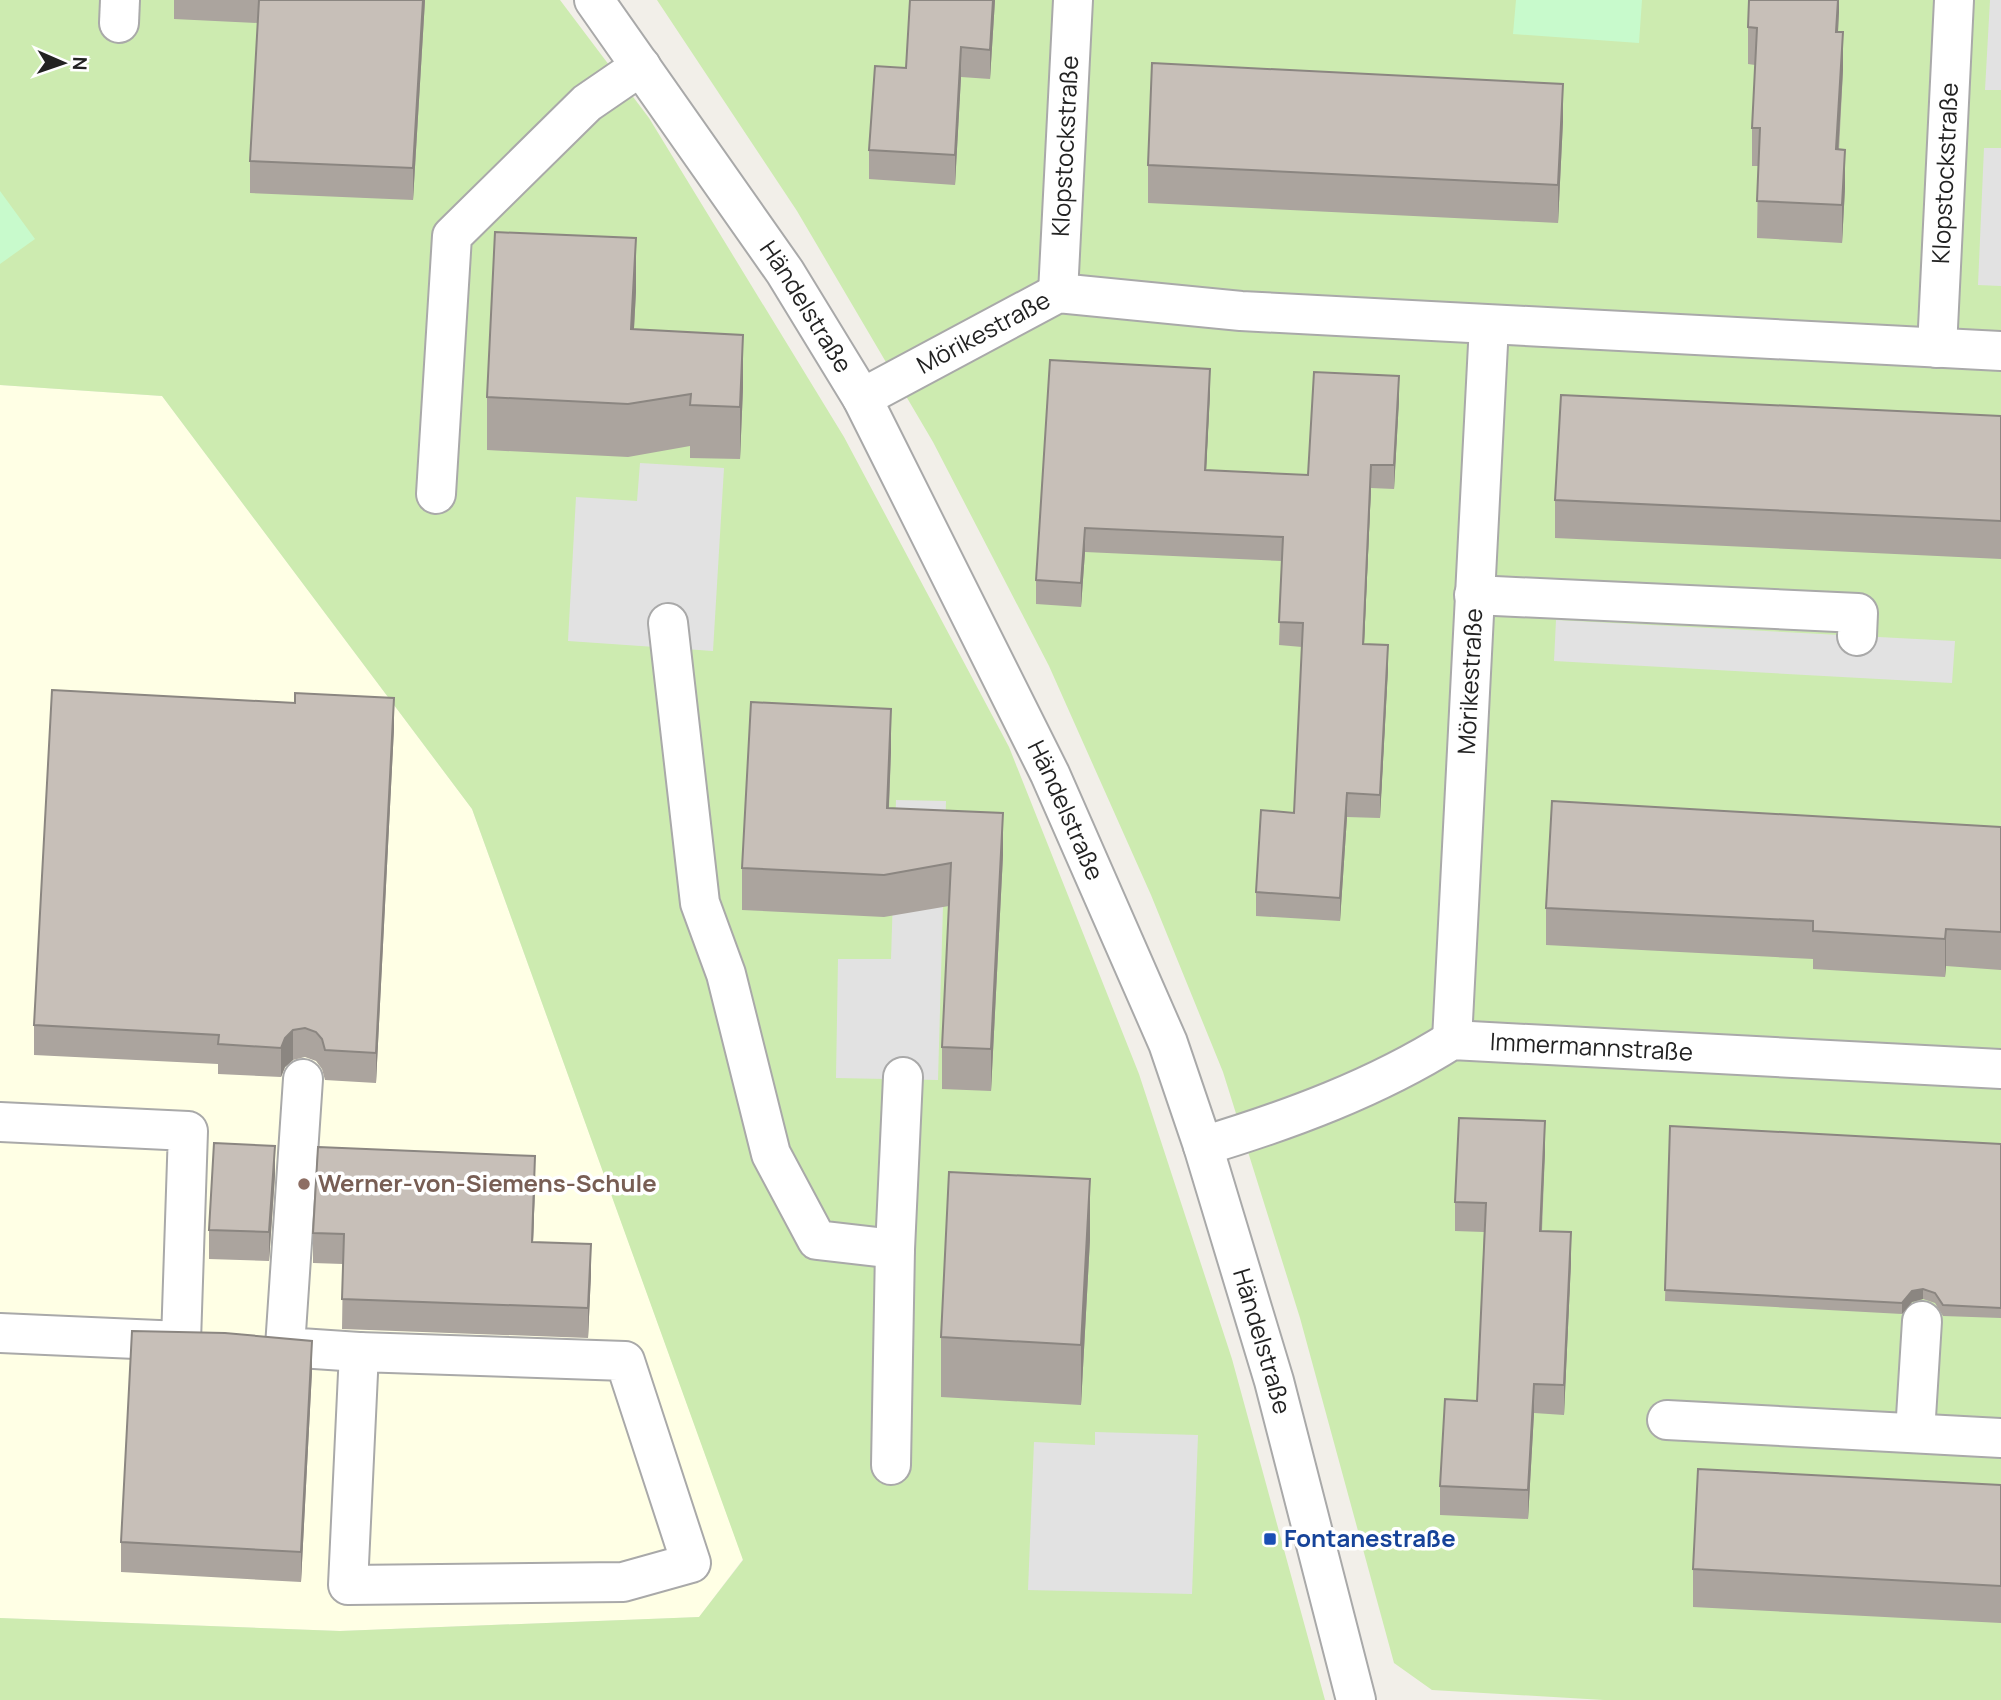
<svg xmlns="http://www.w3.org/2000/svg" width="2001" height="1700" font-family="Manrope,sans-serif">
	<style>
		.education { fill: #ffffe5 }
		.grass { fill: #cdebb0 }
		.park { fill: #c8facc }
		.parking { fill: #e2e2e2 }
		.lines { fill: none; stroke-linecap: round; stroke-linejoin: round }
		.minor-casing { stroke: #a9a9a9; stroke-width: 42 }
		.minor { stroke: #fff; stroke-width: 38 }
		.wall { fill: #aba49e }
		.shaded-wall { fill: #8b8681 }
		.building { fill: #c7bfb8; stroke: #8b8681; stroke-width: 2 }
		.education-dot { fill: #8d6e63; stroke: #fff; stroke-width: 2.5 }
		.transit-dot { fill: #1a4fb4; stroke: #fff; stroke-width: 2.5 }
		.labels { text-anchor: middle; stroke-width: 7; stroke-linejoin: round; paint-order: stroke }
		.street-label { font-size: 24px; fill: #222; stroke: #fff }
		.education-label { font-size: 24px; font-weight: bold; fill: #785e54; stroke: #fff; text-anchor: start }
		.transit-label { font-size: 24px; font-weight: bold; fill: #164399; stroke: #fff; text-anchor: start }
	</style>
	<rect width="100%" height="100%" fill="#f2efe9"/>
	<path class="education" d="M 0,385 L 162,396 L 472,809 L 743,1559 L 699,1617 L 340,1631 L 0,1618 Z"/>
	<path class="grass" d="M 0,0 L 560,0 L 649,118 L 844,437 L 1009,747 L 1139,1074 L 1232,1359 L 1325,1700 L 0,1700 L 0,1618 L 340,1631 L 699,1617 L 743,1560 L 472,809 L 162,396 L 0,385 Z
		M 657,0 L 2001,0 L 2001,1700 L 1604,1700 L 1432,1690 L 1394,1663 L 1300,1318 L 1223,1072 L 1151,895 L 1049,666 L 933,442 L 797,211 Z"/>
	<path class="park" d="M 1516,0 L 1642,0 L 1639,43 L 1513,34 Z
		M 0,191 L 35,239 L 0,264 Z"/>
	<path class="parking" d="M 1990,0 L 2001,0 L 2001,90 L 1985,90 Z
		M 1984,148 L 2001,148 L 2001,286 L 1978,285 Z
		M 640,463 L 724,468 L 713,651 L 568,641 L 576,497 L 637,501 Z
		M 1556,620 L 1955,641 L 1952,683 L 1554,661 Z
		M 896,800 L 946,801 L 938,1080 L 836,1078 L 838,959 L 891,959 Z
		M 1095,1432 L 1198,1435 L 1192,1594 L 1028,1590 L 1034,1442 L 1095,1445 Z"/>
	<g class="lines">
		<g class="minor-casing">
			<g id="minor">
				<path id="s1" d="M 594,0 L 785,272 L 862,398 L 1050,774 L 1168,1043 L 1203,1146 L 1274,1381 L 1356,1700"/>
				<path d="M 119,23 L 120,0"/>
				<path id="s2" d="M 1058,293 L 1073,0"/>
				<path id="s3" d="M 1937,348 L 1954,0"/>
				<path id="s4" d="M 862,398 L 1058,293 L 1241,311 L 2001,351"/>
				<path d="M 436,494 L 452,236 L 587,103 L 641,66"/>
				<path d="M 1474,595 L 1858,613 L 1857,636"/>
				<path d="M 668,623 L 700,903 L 726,974 L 771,1154 L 817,1240 L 895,1249"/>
				<path id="s5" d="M 1452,1040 L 1489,325"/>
				<path d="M 303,1079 L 285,1347 L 359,1352"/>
				<path d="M 0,1122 L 188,1131 L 181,1341 L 0,1333"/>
				<path id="s6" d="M 1203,1146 C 1289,1120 1376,1088 1452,1040 L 2001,1069"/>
				<path d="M 359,1352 L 625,1361 L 691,1563 L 623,1582 L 348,1585 Z"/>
				<path d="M 1667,1420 L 2001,1438"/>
				<path d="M 1915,1433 L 1922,1321"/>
				<path d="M 891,1465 L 895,1249 L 903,1077"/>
			</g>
		</g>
		<use href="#minor" class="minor"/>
	</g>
	<path class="wall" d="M 174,0 L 425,0 L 413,200 L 250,193 L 250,161 L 258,23 L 174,19 Z
		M 910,0 L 995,0 L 990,79 L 961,77 L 955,185 L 869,179 L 869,150 L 906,68 Z
		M 1839,0 L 1838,32 L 1843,70 L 1839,150 L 1845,188 L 1842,243 L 1757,238 L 1758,166 L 1752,166 L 1752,128 L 1755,65 L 1748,64 L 1748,27 Z
		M 1563,121 L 1558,223 L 1148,203 L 1148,165 Z
		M 636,291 L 634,329 L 743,388 L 740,459 L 690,458 L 690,446 L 628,457 L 487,450 L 487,397 Z
		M 1210,393 L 1206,470 L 1308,475 L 1399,400 L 1394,489 L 1371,488 L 1364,644 L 1388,669 L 1380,818 L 1347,817 L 1340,921 L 1256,916 L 1256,892 L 1294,813 L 1302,647 L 1279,645 L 1282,561 L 1085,552 L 1081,607 L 1036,604 L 1036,580 Z
		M 2001,416 L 2001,559 L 1555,538 L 1555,500 Z
		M 394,728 L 376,1083 L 325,1080 L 322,1069 L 316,1061 L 305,1057 L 293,1060 L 285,1067 L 281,1077 L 218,1074 L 218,1064 L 34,1055 L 34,1025 Z
		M 891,751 L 889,808 L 1003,855 L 991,1091 L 942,1089 L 942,1047 L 949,906 L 884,917 L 742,910 L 742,868 Z
		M 2001,827 L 2001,970 L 1946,966 L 1945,977 L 1813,969 L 1813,959 L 1546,945 L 1546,908 Z
		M 1670,1126 L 2001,1144 L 2001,1318 L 1943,1316 L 1935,1303 L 1923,1299 L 1912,1302 L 1902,1314 L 1665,1301 Z
		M 1545,1151 L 1542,1231 L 1571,1262 L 1564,1415 L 1534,1413 L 1528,1519 L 1440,1515 L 1440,1486 L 1477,1401 L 1484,1232 L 1455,1231 L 1455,1202 Z
		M 275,1175 L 269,1261 L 209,1259 L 209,1230 Z
		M 535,1186 L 533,1242 L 591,1274 L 588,1338 L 342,1329 L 343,1264 L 313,1263 L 313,1233 Z
		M 1090,1239 L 1081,1405 L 941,1397 L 941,1337 Z
		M 312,1371 L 301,1582 L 121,1572 L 121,1542 Z
		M 2001,1485 L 2001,1623 L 1693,1607 L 1693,1569 Z"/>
	<path class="shaded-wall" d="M 423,0 L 425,0 L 413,200 L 413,168 Z
		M 993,0 L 995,0 L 990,79 L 990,50 Z
		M 1838,0 L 1839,0 L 1839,12 L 1836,69 Z
		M 1843,32 L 1843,70 L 1836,187 L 1836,149 Z
		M 961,47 L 961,77 L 955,185 L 955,155 Z
		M 1563,84 L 1563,121 L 1558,223 L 1558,185 Z
		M 1845,150 L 1845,188 L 1842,243 L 1842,205 Z
		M 636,238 L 636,291 L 631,382 L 631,329 Z
		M 743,335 L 743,388 L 740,459 L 740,407 Z
		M 1210,369 L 1210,393 L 1205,494 L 1205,470 Z
		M 1399,376 L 1399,400 L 1394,489 L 1394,465 Z
		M 1371,465 L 1371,488 L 1363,668 L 1363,644 Z
		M 1085,528 L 1085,552 L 1081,607 L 1081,583 Z
		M 1388,645 L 1388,669 L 1380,818 L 1380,795 Z
		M 394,698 L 394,728 L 376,1083 L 376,1053 Z
		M 891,709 L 891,751 L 887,850 L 887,808 Z
		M 1347,793 L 1347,817 L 1340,921 L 1340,898 Z
		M 1003,813 L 1003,855 L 991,1091 L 991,1049 Z
		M 1946,929 L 1946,966 L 1945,977 L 1945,939 Z
		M 293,1030 L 293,1060 L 285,1067 L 281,1077 L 281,1048 L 285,1038 Z
		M 1545,1121 L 1545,1151 L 1540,1260 L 1540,1231 Z
		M 275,1146 L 275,1175 L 269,1261 L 269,1232 Z
		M 535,1156 L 535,1186 L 532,1272 L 532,1242 Z
		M 1090,1179 L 1090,1239 L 1081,1405 L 1081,1345 Z
		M 1571,1232 L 1571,1262 L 1564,1415 L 1564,1385 Z
		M 591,1244 L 591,1274 L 588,1338 L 588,1308 Z
		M 1923,1289 L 1923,1299 L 1912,1302 L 1902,1314 L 1902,1303 L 1912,1291 Z
		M 312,1341 L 312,1371 L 301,1582 L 301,1552 Z
		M 1534,1384 L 1534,1413 L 1528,1519 L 1528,1490 Z"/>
	<path class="building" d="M 259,0 L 423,0 L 413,168 L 250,161 Z
		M 910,0 L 993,0 L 990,50 L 961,47 L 955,155 L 869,150 L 875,66 L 906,68 Z
		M 1749,0 L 1838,0 L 1836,32 L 1843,32 L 1836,149 L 1845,150 L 1842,205 L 1757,201 L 1760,128 L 1752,128 L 1757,28 L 1748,27 Z
		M 1152,63 L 1563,84 L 1558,185 L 1148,165 Z
		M 495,232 L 636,238 L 631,329 L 743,335 L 740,407 L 690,405 L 691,394 L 628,404 L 487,397 Z
		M 1050,360 L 1210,369 L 1205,470 L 1308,475 L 1314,372 L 1399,376 L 1394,465 L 1371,465 L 1363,644 L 1388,645 L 1380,795 L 1347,793 L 1340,898 L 1256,892 L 1261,810 L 1294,813 L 1303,623 L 1279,622 L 1283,537 L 1085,528 L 1081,583 L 1036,580 Z
		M 1561,395 L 2001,416 L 2001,521 L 1555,500 Z
		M 52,690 L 295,703 L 295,693 L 394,698 L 376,1053 L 325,1050 L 322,1039 L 316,1032 L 305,1028 L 293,1030 L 285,1038 L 281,1048 L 218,1044 L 219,1035 L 34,1025 Z
		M 751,702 L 891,709 L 887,808 L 1003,813 L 991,1049 L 942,1047 L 951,863 L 884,875 L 742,868 Z
		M 1552,801 L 2001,827 L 2001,932 L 1946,929 L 1945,939 L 1813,931 L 1813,921 L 1546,908 Z
		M 1459,1118 L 1545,1121 L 1540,1231 L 1571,1232 L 1564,1385 L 1534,1384 L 1528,1490 L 1440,1486 L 1445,1399 L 1477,1401 L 1486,1203 L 1455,1202 Z
		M 1670,1126 L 2001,1144 L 2001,1308 L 1943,1305 L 1935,1293 L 1923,1289 L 1912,1291 L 1902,1303 L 1665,1290 Z
		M 214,1143 L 275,1146 L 269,1232 L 209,1230 Z
		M 318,1147 L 535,1156 L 532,1242 L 591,1244 L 588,1308 L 342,1299 L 344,1234 L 313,1233 Z
		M 949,1172 L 1090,1179 L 1081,1345 L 941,1337 Z
		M 132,1331 L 225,1333 L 312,1341 L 301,1552 L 121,1542 Z
		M 1698,1469 L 2001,1485 L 2001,1586 L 1693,1569 Z"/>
	<circle class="education-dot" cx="304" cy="1184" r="7"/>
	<rect class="transit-dot" x="1263" y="1532" width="14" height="14" rx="3.5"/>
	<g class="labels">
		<g class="street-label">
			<text dy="8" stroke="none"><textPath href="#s2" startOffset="147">Klopstockstraße</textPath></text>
			<text dy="8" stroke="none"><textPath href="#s3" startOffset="175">Klopstockstraße</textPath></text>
			<text dy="8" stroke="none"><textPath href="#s1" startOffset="373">Händelstraße</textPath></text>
			<text dy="8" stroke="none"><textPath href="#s4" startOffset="138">Mörikestraße</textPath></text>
			<text dy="8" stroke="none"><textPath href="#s5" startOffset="359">Mörikestraße</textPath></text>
			<text dy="8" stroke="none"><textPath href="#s1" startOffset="940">Händelstraße</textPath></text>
			<text dy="8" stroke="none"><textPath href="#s6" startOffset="411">Immermannstraße</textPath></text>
			<text dy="8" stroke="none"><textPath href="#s1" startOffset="1507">Händelstraße</textPath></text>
		</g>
		<g class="education-label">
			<text x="318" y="1192">Werner-von-Siemens-Schule</text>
		</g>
		<g class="transit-label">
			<text x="1284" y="1547">Fontanestraße</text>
		</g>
	</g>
	<g transform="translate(63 63) rotate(92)" stroke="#ffffff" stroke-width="5" paint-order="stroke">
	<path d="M0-5L12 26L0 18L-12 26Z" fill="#222222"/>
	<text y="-10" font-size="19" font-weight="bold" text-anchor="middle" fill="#222222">N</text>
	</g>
</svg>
